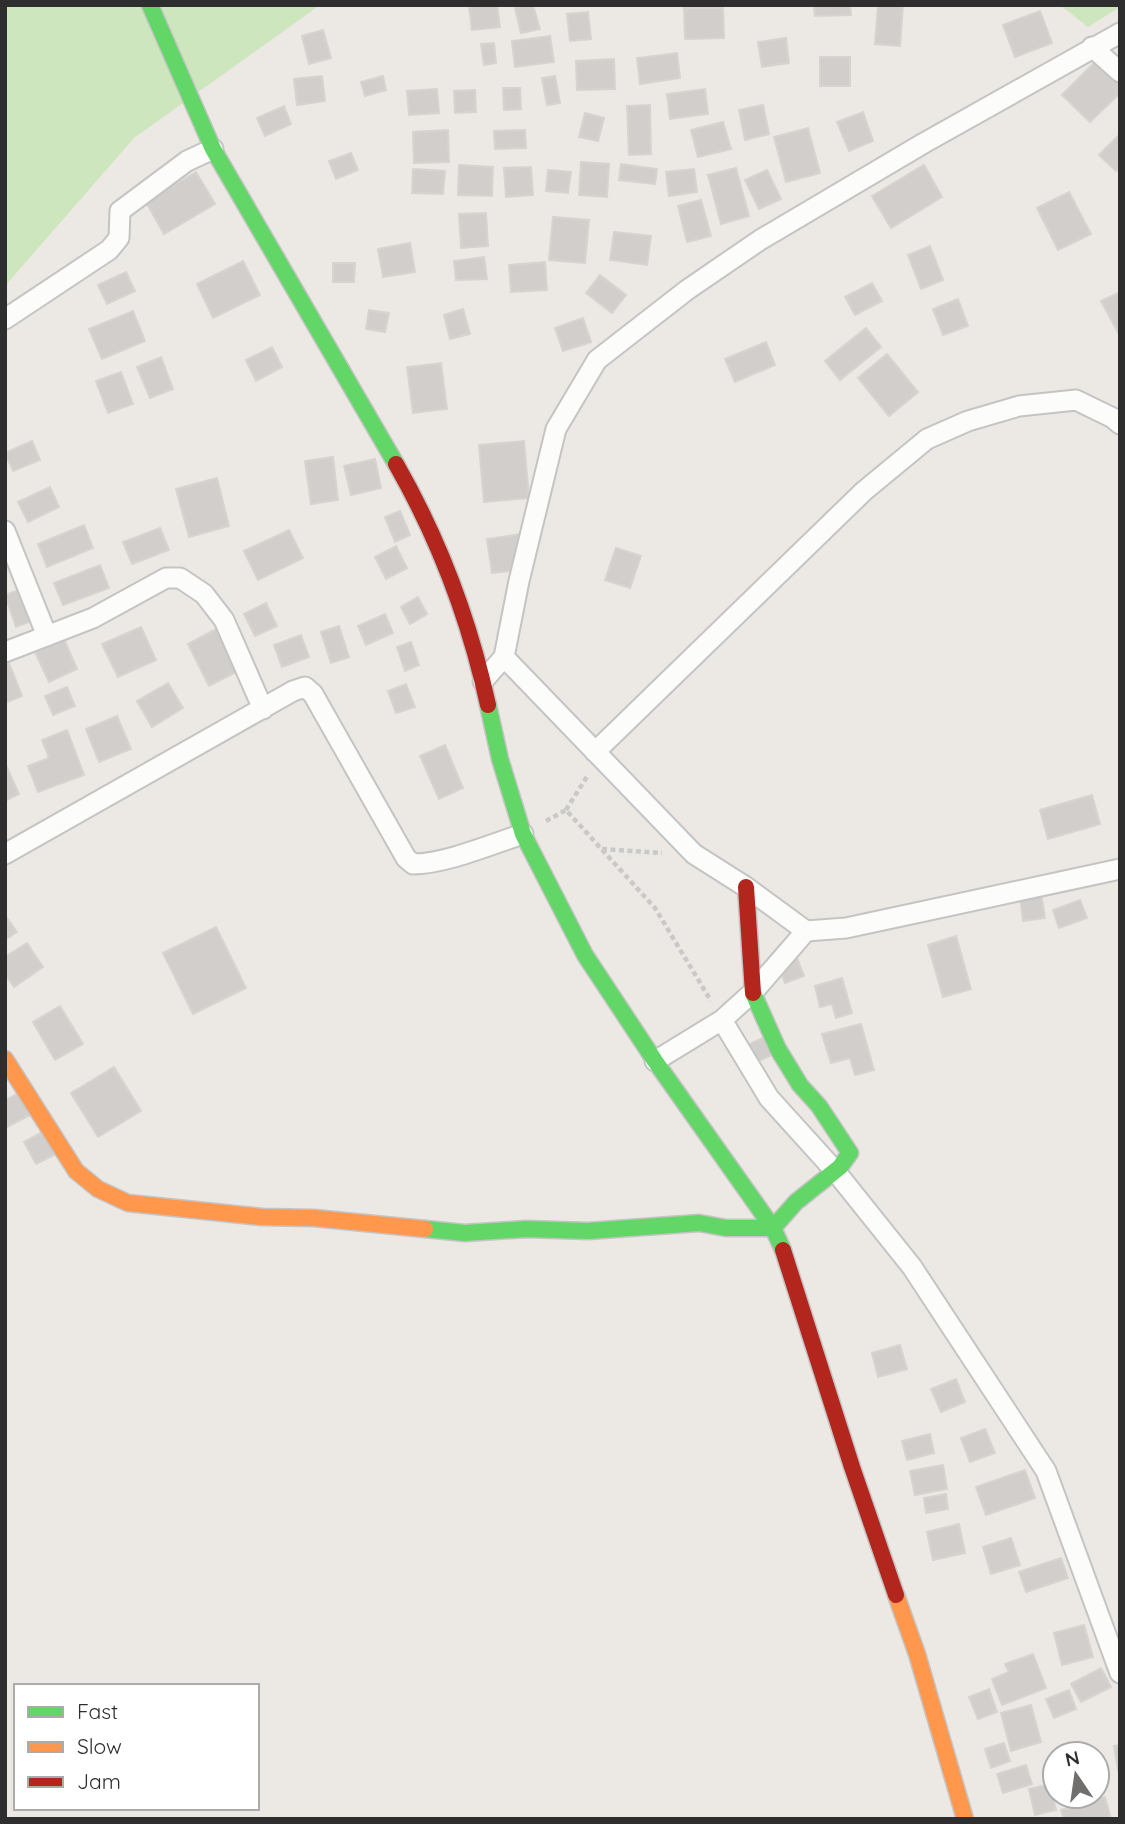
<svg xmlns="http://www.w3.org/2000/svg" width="1125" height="1824" font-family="Quicksand,sans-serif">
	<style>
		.green { fill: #cee6be }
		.building { fill: #d1cecb; stroke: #d7d4d0; stroke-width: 2 }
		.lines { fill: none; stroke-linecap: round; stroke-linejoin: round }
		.street-casing { stroke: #c5c4c5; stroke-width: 23 }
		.fast-casing { stroke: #c5c4c5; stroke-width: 19 }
		.slow-casing { stroke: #c5c4c5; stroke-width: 19 }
		.jam-casing { stroke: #c5c4c5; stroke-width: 19 }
		.path { stroke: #c9c9c8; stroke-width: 4.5; stroke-dasharray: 5 3.5; stroke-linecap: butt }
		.street { stroke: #fcfcfb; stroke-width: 19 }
		.fast { stroke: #63d668; stroke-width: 16 }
		.slow { stroke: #ff974d; stroke-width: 16 }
		.jam { stroke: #b3261e; stroke-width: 16 }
	</style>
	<rect width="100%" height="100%" fill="#ece8e4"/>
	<path class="green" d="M 5,5 L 320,5 L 134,138 L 5,286 Z
		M 1060,5 L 1120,5 L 1120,7 L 1088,27 Z"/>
	<path class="building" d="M 485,5 L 497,5 L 500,27 L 472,30 L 469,7 Z
		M 527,5 L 533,5 L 540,29 L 521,33 L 515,8 Z
		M 814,5 L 850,5 L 851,15 L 815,16 Z
		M 878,5 L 903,5 L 900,46 L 875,44 Z
		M 684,8 L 723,8 L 724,38 L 685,39 Z
		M 1040,11 L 1052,43 L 1015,57 L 1003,25 Z
		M 588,12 L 591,39 L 570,41 L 567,14 Z
		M 323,30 L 331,58 L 309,64 L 302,36 Z
		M 550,36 L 554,62 L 515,67 L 512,41 Z
		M 786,38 L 789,63 L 762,67 L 758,42 Z
		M 494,43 L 496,63 L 484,65 L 481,44 Z
		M 677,53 L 680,78 L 640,84 L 637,58 Z
		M 820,57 L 850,57 L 850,86 L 820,86 Z
		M 1100,57 L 1120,77 L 1120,93 L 1090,122 L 1062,95 Z
		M 614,59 L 615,89 L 577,90 L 576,61 Z
		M 322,76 L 325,101 L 297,105 L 294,79 Z
		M 383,76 L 386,90 L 365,96 L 361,82 Z
		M 555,76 L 560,103 L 547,105 L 542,78 Z
		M 503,88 L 520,88 L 521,109 L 504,110 Z
		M 437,89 L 439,113 L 409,115 L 407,91 Z
		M 705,89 L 708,114 L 670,119 L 667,94 Z
		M 475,90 L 476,112 L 455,113 L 454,91 Z
		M 650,105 L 651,154 L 629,155 L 627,106 Z
		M 763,105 L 769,134 L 745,140 L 739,110 Z
		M 284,106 L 291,124 L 265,136 L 257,118 Z
		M 863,112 L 873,141 L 849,151 L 837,122 Z
		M 585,113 L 604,118 L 598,141 L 579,137 Z
		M 723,122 L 731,149 L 698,157 L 691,130 Z
		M 808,128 L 820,173 L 786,182 L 774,137 Z
		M 448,130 L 449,162 L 414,163 L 413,132 Z
		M 525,130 L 526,148 L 495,149 L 494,131 Z
		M 1120,134 L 1120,167 L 1116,171 L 1099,155 Z
		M 351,153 L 358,170 L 336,179 L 329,161 Z
		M 581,162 L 609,164 L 607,197 L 579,195 Z
		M 621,164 L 657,169 L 655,184 L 619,180 Z
		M 459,165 L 493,167 L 492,196 L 458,195 Z
		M 924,165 L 942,197 L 891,228 L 872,196 Z
		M 531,167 L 533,195 L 506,197 L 504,168 Z
		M 736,168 L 749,216 L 721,224 L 708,175 Z
		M 413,169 L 445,171 L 443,194 L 412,193 Z
		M 694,169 L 697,192 L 669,196 L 666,172 Z
		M 548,170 L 571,172 L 568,193 L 546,191 Z
		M 767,170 L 781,199 L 759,209 L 745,180 Z
		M 196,172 L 215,204 L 164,234 L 146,202 Z
		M 1069,192 L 1091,234 L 1058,250 L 1037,208 Z
		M 701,200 L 711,236 L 687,242 L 678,206 Z
		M 486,213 L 488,246 L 461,248 L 459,214 Z
		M 553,217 L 589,220 L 585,263 L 549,260 Z
		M 614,232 L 651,236 L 647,265 L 610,260 Z
		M 410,243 L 415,272 L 383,277 L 378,249 Z
		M 930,246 L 943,280 L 921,289 L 908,255 Z
		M 484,257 L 487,279 L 456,280 L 454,261 Z
		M 243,261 L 260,295 L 213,318 L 197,284 Z
		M 545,262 L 547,290 L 511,292 L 509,265 Z
		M 333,263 L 355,263 L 354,282 L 333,282 Z
		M 126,272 L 135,291 L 107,304 L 98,285 Z
		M 600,275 L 626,295 L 612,313 L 586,293 Z
		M 872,283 L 882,301 L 855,315 L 845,297 Z
		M 1120,292 L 1120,336 L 1101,301 Z
		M 958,299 L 968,326 L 943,335 L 933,309 Z
		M 463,309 L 470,334 L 450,339 L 444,315 Z
		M 369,310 L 389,313 L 385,332 L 366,329 Z
		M 133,311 L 145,341 L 102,359 L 89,329 Z
		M 583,318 L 591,342 L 563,351 L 555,328 Z
		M 866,328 L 881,347 L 840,380 L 825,361 Z
		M 766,342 L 775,365 L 735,382 L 725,359 Z
		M 272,347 L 282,367 L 256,381 L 246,360 Z
		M 887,354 L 918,392 L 889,416 L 858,378 Z
		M 161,357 L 173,389 L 150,398 L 137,367 Z
		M 441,363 L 447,409 L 413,413 L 407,367 Z
		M 121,372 L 133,404 L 108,413 L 96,381 Z
		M 32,441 L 40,460 L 13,471 L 5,453 Z
		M 524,441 L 529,498 L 484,502 L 479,445 Z
		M 333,457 L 338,500 L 311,504 L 305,461 Z
		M 375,459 L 381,488 L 351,495 L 344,466 Z
		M 217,478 L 229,526 L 189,537 L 176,489 Z
		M 50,487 L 59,507 L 28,522 L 18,502 Z
		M 400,511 L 410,535 L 395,542 L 385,517 Z
		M 84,525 L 93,548 L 47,567 L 38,544 Z
		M 160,528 L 169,550 L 132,564 L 123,542 Z
		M 289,530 L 303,558 L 258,580 L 244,551 Z
		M 522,534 L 527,569 L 492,573 L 487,539 Z
		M 396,546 L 407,568 L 386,579 L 375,557 Z
		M 616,548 L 641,556 L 630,588 L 605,580 Z
		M 100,565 L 109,588 L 63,605 L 54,583 Z
		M 27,587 L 39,618 L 16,627 L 5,595 Z
		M 418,597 L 427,614 L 410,624 L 401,607 Z
		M 266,603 L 277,626 L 255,636 L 244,614 Z
		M 385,614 L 393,633 L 366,645 L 358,626 Z
		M 339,626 L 349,657 L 331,663 L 321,632 Z
		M 141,627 L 156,660 L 118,677 L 102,644 Z
		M 216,629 L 238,671 L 209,686 L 188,644 Z
		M 301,635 L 309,657 L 282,667 L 274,645 Z
		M 64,639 L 77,669 L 49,682 L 35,652 Z
		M 411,642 L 419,665 L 405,671 L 397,647 Z
		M 9,663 L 22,696 L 5,703 L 5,664 Z
		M 168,683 L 183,708 L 152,727 L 137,701 Z
		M 406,684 L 415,707 L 396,713 L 388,691 Z
		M 67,687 L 75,706 L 53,715 L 45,696 Z
		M 117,716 L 131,749 L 99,762 L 86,729 Z
		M 67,730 L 84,775 L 38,792 L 28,766 L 49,758 L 42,740 Z
		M 445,745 L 463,788 L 439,799 L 420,756 Z
		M 5,763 L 19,794 L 5,801 Z
		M 1092,795 L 1100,824 L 1048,839 L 1040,810 Z
		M 1041,892 L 1045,918 L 1023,921 L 1020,895 Z
		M 1080,900 L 1087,918 L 1059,928 L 1053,910 Z
		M 5,915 L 17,932 L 5,940 Z
		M 216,927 L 246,988 L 193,1014 L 163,953 Z
		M 956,936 L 971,989 L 943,997 L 928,945 Z
		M 27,943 L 43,967 L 14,987 L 5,974 L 5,957 Z
		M 795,953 L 804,976 L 785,983 L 776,960 Z
		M 842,978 L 852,1013 L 836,1018 L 832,1004 L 820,1007 L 815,986 Z
		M 60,1006 L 83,1044 L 55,1060 L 33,1022 Z
		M 861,1024 L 874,1070 L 855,1075 L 850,1058 L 831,1063 L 822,1034 Z
		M 773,1033 L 781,1051 L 743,1068 L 735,1051 Z
		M 114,1067 L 141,1111 L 98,1137 L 71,1093 Z
		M 19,1093 L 30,1115 L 5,1128 L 5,1100 Z
		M 48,1129 L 60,1152 L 36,1164 L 24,1142 Z
		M 900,1345 L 907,1369 L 878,1377 L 872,1353 Z
		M 956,1379 L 965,1402 L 941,1412 L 931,1389 Z
		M 985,1429 L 995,1453 L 970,1462 L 961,1438 Z
		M 930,1434 L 934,1453 L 907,1460 L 902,1441 Z
		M 943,1465 L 947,1489 L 915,1495 L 910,1471 Z
		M 1025,1470 L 1035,1498 L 986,1515 L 976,1487 Z
		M 946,1494 L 948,1509 L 926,1513 L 924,1498 Z
		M 959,1524 L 965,1553 L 933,1560 L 927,1532 Z
		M 1011,1538 L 1020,1565 L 991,1574 L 983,1547 Z
		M 1061,1558 L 1068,1578 L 1026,1592 L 1019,1572 Z
		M 1084,1625 L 1093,1657 L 1062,1665 L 1054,1633 Z
		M 1033,1654 L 1046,1688 L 1002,1705 L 992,1679 L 1009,1672 L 1005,1664 Z
		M 1101,1668 L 1111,1687 L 1081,1702 L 1071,1684 Z
		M 989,1689 L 997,1712 L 978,1719 L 969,1697 Z
		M 1069,1690 L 1076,1709 L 1054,1718 L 1046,1699 Z
		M 1031,1705 L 1041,1742 L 1011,1751 L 1001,1713 Z
		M 1004,1743 L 1010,1761 L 991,1768 L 985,1749 Z
		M 1120,1745 L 1120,1769 L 1118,1770 L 1114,1746 Z
		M 1026,1765 L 1032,1784 L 1003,1793 L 997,1774 Z
		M 1050,1784 L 1056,1810 L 1035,1815 L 1029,1789 Z
		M 1105,1797 L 1111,1819 L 1064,1819 L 1061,1810 Z"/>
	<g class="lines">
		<g class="street-casing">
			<path id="street" d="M 1092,47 L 1120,72
				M 5,319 L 109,250 L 119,238 L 120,211 L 187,161 L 213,149
				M 5,531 L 47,636
				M 5,652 L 93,618 L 166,578 L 180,578 L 204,594 L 224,620 L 263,709
				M 504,657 L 694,854 L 746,887 L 806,931 L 846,928 L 1120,869
				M 483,681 L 504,657 L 519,581 L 556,429 L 597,360 L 687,290 L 760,240 L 924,143 L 1120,33
				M 595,752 L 864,491 L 927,439 L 968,421 L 1019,406 L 1076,400 L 1113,418 L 1120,424
				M 5,854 L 293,691 L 305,687 L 313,694 L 406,858 L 413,864 C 445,864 492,844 523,834
				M 722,1020 L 769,1098 L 836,1172 L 912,1267 L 1046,1471 L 1120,1673
				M 655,1061 L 722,1020 L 753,992 L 806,931"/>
		</g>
		<g class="fast-casing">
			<path id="fast" d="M 150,5 L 213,149 L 396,464
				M 488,705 L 500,759 L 523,834 L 585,955 L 655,1061 L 773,1228 L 783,1250
				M 425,1229 L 465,1233 L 526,1229 L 588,1231 L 699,1223 L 726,1228 L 773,1228 L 796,1202 L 840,1167 L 850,1153 L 819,1106 L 800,1085 L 778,1049 L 753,993"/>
		</g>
		<g class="slow-casing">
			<path id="slow" d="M 5,1059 L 76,1171 L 98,1189 L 128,1203 L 262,1217 L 314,1218 L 425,1229
				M 896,1595 L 917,1654 L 965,1819"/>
		</g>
		<g class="jam-casing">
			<path id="jam" d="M 396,464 C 440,541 469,618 488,705
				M 746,887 L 753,993
				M 783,1250 L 852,1467 L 896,1595"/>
		</g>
		<path class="path" d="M 566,810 L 588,775
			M 546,821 L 566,810 L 655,908 L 711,1001
			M 602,849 L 662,853"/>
		<use href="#street" class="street"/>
		<use href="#fast" class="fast"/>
		<use href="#slow" class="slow"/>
		<use href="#jam" class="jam"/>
	</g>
	<rect width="1125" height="1824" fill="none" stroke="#2e2e2e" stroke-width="14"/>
	<rect x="14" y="1684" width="245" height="126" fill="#ffffff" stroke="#ababab" stroke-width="2"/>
	<rect x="28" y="1707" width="35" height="10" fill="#63d668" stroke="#ababab" stroke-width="2"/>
	<text x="77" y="1719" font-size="21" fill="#2e2e2e">Fast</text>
	<rect x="28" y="1742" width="35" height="10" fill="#ff974d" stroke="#ababab" stroke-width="2"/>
	<text x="77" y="1754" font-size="21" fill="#2e2e2e">Slow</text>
	<rect x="28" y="1777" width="35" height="10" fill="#b3261e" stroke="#ababab" stroke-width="2"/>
	<text x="77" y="1789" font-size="21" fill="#2e2e2e">Jam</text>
	<g transform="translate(1076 1775) rotate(347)"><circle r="33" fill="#ffffff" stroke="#ababab" stroke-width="2"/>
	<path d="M0-5L12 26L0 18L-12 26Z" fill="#706f6e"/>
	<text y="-10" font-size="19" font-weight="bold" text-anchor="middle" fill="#2e2e2e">N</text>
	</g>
</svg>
